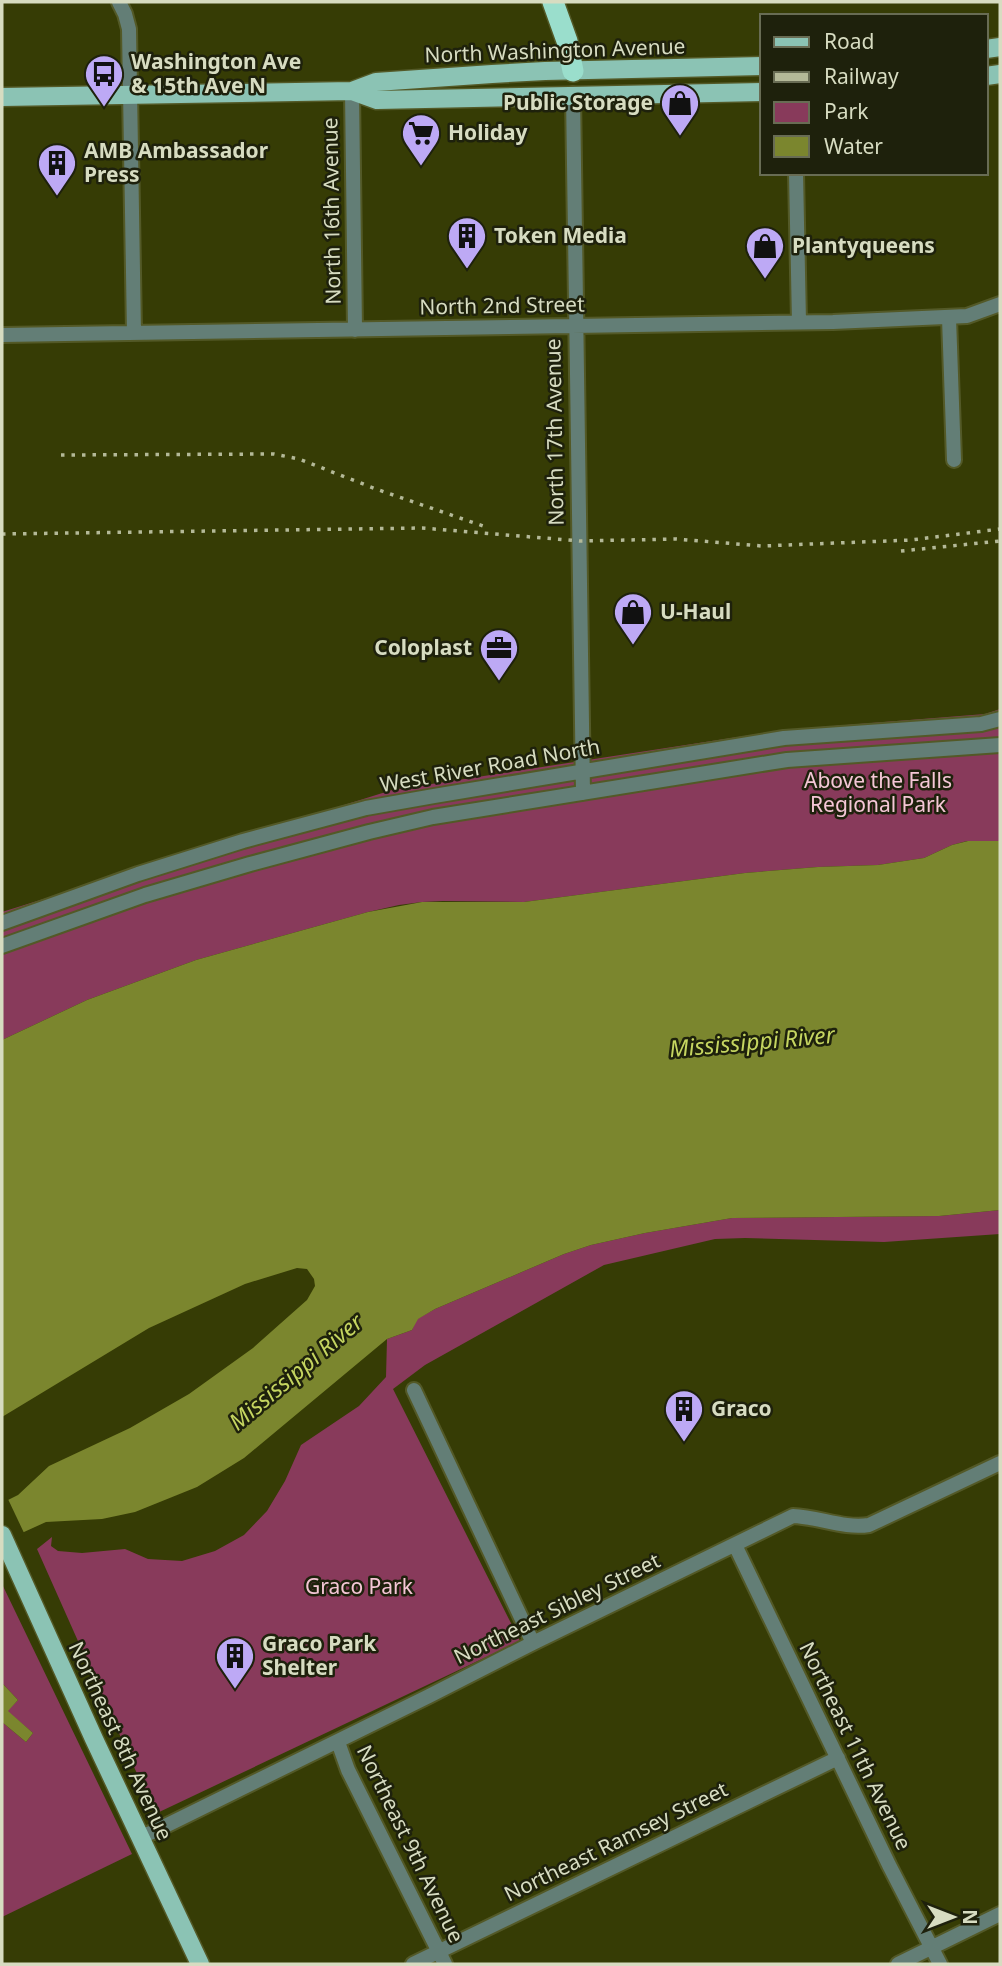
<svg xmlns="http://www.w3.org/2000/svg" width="1002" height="1966" font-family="'Noto Sans',sans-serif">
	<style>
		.green { fill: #883a5b }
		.water { fill: #7b862e }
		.pier { fill: #363c05 }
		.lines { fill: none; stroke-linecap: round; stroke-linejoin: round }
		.minor-casing { stroke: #535927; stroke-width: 18 }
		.major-casing { stroke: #535927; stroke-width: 21 }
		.highway-casing { stroke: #535927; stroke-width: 24 }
		.minor { stroke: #637e76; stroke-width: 14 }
		.major { stroke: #8bc3b4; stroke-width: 18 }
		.highway { stroke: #9adecc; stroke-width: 21 }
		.rail { stroke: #b4b998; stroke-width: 3.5; stroke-dasharray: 3.5 7; stroke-linecap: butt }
		.labels { text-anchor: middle; stroke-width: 5; stroke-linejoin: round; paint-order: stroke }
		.street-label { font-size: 21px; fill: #d7dcc1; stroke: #1e210c }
		.poi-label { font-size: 21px; font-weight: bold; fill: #d7dcc1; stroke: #1e210c; text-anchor: start }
		.park-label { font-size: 21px; fill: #f5c6d6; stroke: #1e210c }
		.water-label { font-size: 23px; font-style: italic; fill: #c5d560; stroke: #1e210c }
	</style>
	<rect width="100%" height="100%" fill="#363c05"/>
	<path class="green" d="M 1000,709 L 1000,841 L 967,841 L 952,845 L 924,858 L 878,865 L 818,867 L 745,873 L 524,902 L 443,901 L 422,902 L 399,905 L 368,912 L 196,960 L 87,1000 L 2,1040 L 2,912 L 392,790 L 783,730 L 985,714 Z
		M 1000,1210 L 1000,1234 L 884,1242 L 745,1238 L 715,1239 L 604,1265 L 425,1365 L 393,1389 L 520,1641 L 155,1814 L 37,1549 L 52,1537 L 51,1546 L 58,1551 L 82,1553 L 125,1549 L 148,1559 L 182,1561 L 215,1551 L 244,1535 L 267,1511 L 285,1481 L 301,1445 L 359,1406 L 386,1377 L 387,1339 L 412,1330 L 417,1319 L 435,1309 L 564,1254 L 591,1245 L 645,1233 L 732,1218 L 939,1216 Z
		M 2,1584 L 132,1854 L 2,1917 L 2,1722 L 26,1742 L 33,1733 L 7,1711 L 18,1700 L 2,1683 Z"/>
	<path class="water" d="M 968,841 L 1000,841 L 1000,1210 L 939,1216 L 732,1218 L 645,1233 L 591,1245 L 564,1254 L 435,1309 L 418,1319 L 412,1330 L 387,1339 L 244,1458 L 197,1487 L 135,1512 L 102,1519 L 46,1522 L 2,1542 L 2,1503 L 18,1495 L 49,1466 L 130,1428 L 189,1394 L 253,1348 L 307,1300 L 315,1286 L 314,1279 L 307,1269 L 297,1268 L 245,1284 L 149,1328 L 2,1417 L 2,1040 L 87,1000 L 196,960 L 368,912 L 422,902 L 524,902 L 745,873 L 818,867 L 878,865 L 924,858 L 952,845 Z
		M 2,1683 L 18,1700 L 8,1711 L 33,1733 L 26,1742 L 2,1722 Z"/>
	<path class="pier" d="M 7,1497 L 25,1535 L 2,1545 L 2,1499 Z"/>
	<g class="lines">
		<g class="minor-casing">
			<path id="minor" d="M 119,2 L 125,14 L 129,29 L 134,333
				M 352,91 L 355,330
				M 573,94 L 583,793
				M 796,173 L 799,322
				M 949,318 L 954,460
				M 2,335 L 833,322 L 967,316 L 1000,304
				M 2,923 L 138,874 L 243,841 L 366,808 L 434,796 L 784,738 L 981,724 L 1000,719
				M 2,946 L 145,895 L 250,864 L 369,832 L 433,817 L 787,760 L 1000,745
				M 414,1390 L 533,1643
				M 735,1545 L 889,1865 L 940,1964
				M 338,1742 L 348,1770 L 445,1964
				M 139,1837 L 153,1832 L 429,1696 L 533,1643 L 793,1516 C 819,1517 844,1529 869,1525 L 1000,1463
				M 413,1964 L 838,1758
				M 898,1964 L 1000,1914"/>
		</g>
		<g class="major-casing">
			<path id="major" d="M 986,49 L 1000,47
				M 986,76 L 1000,74
				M 352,91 L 376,82 L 492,74 L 545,71 L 762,66
				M 2,97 L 352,91 L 377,100 L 762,92
				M 2,1535 L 94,1739 L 200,1964"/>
		</g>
		<g class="highway-casing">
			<path id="highway" d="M 553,2 L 567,41 L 573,71"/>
		</g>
		<use href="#minor" class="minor"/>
		<use href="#major" class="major"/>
		<use href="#highway" class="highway"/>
		<path class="rail" d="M 61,455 L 274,454 L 299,459 L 376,489 L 486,527
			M 2,534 L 422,528 L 580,541 L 676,539 L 762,546 L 911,540 L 1000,529
			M 901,551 L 1000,541"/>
	</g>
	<defs>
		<g id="bus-pin" transform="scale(2.0125)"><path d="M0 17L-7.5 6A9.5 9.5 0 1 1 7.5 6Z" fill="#bda9f5" stroke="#1e210c"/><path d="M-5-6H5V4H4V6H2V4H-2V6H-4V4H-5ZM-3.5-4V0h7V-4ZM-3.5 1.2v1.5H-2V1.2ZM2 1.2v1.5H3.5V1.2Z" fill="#111"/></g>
		<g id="shop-pin" transform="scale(2.0125)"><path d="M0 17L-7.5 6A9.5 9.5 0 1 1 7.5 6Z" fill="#bda9f5" stroke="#1e210c"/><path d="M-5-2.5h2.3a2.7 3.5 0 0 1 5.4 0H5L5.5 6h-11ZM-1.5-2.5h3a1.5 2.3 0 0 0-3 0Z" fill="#111"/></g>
		<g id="supermarket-pin" transform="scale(2.0125)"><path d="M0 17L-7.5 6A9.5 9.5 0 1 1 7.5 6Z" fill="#bda9f5" stroke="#1e210c"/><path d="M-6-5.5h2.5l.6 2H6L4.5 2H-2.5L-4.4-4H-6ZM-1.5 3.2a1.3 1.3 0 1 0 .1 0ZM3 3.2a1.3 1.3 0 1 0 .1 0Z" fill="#111"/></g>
		<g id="building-pin" transform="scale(2.0125)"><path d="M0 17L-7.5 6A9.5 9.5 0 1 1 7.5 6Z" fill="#bda9f5" stroke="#1e210c"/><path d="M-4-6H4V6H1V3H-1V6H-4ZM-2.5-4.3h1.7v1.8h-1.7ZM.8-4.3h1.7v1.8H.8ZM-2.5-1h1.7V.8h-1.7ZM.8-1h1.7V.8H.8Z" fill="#111"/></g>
		<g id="office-pin" transform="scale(2.0125)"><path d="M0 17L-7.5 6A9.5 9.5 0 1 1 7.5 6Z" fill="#bda9f5" stroke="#1e210c"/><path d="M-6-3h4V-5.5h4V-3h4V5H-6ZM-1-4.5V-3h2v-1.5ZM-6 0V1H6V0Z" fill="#111"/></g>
	</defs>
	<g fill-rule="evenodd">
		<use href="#bus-pin" x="104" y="74"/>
		<use href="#shop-pin" x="680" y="103"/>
		<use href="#supermarket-pin" x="421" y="133"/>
		<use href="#building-pin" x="57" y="163"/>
		<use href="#building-pin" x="467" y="236"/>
		<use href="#shop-pin" x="765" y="246"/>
		<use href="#shop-pin" x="633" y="612"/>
		<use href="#office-pin" x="499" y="648"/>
		<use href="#building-pin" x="684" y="1409"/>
		<use href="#building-pin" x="235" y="1656"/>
	</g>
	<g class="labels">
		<g class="street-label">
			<text transform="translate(555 51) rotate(-2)" y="7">North Washington Avenue</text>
			<text transform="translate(332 211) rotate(-91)" y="7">North 16th Avenue</text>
			<text transform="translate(502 306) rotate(-1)" y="7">North 2nd Street</text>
			<text transform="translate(555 432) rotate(-91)" y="7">North 17th Avenue</text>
			<text transform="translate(490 766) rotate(-10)" y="7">West River Road North</text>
			<text transform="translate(557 1609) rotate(-26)" y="7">Northeast Sibley Street</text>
			<text transform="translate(120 1741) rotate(65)" y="7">Northeast 8th Avenue</text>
			<text transform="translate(855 1746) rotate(64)" y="7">Northeast 11th Avenue</text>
			<text transform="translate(616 1842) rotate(-26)" y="7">Northeast Ramsey Street</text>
			<text transform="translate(410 1844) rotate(64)" y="7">Northeast 9th Avenue</text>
		</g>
		<g class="poi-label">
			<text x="131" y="69">Washington Ave<tspan x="131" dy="24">&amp; 15th Ave N</tspan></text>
			<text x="653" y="110" text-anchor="end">Public Storage</text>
			<text x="448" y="140">Holiday</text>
			<text x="84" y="158">AMB Ambassador<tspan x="84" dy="24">Press</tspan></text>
			<text x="494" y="243">Token Media</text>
			<text x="792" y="253">Plantyqueens</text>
			<text x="660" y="619">U-Haul</text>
			<text x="472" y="655" text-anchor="end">Coloplast</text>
			<text x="711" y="1416">Graco</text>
			<text x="262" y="1651">Graco Park<tspan x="262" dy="24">Shelter</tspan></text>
		</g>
		<g class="park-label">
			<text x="878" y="788">Above the Falls<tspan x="878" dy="24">Regional Park</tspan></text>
			<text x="359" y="1594">Graco Park</text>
		</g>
		<g class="water-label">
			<text transform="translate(752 1042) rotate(-5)" y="8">Mississippi River</text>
			<text transform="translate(296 1372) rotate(-40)" y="8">Mississippi River</text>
		</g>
	</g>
	<rect width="1002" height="1966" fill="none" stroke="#d7dcc1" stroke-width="7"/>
	<rect x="760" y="14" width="228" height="161" fill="#1e210c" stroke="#686c54" stroke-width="2"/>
	<rect x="774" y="37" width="35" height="10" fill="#8bc3b4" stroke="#686c54" stroke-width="2"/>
	<text x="824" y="49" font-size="21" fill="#d7dcc1">Road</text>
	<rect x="774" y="72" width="35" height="10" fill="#b4b998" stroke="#686c54" stroke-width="2"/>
	<text x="824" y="84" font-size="21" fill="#d7dcc1">Railway</text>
	<rect x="774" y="102" width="35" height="21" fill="#883a5b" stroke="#686c54" stroke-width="2"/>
	<text x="824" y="119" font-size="21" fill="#d7dcc1">Park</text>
	<rect x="774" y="136" width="35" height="21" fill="#7b862e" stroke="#686c54" stroke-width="2"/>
	<text x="824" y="154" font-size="21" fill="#d7dcc1">Water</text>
	<g transform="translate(953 1917) rotate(90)" stroke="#1e210c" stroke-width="5" paint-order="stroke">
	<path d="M0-5L12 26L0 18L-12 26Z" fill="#d7dcc1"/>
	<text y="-10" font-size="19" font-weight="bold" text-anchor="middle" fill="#d7dcc1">N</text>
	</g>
</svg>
